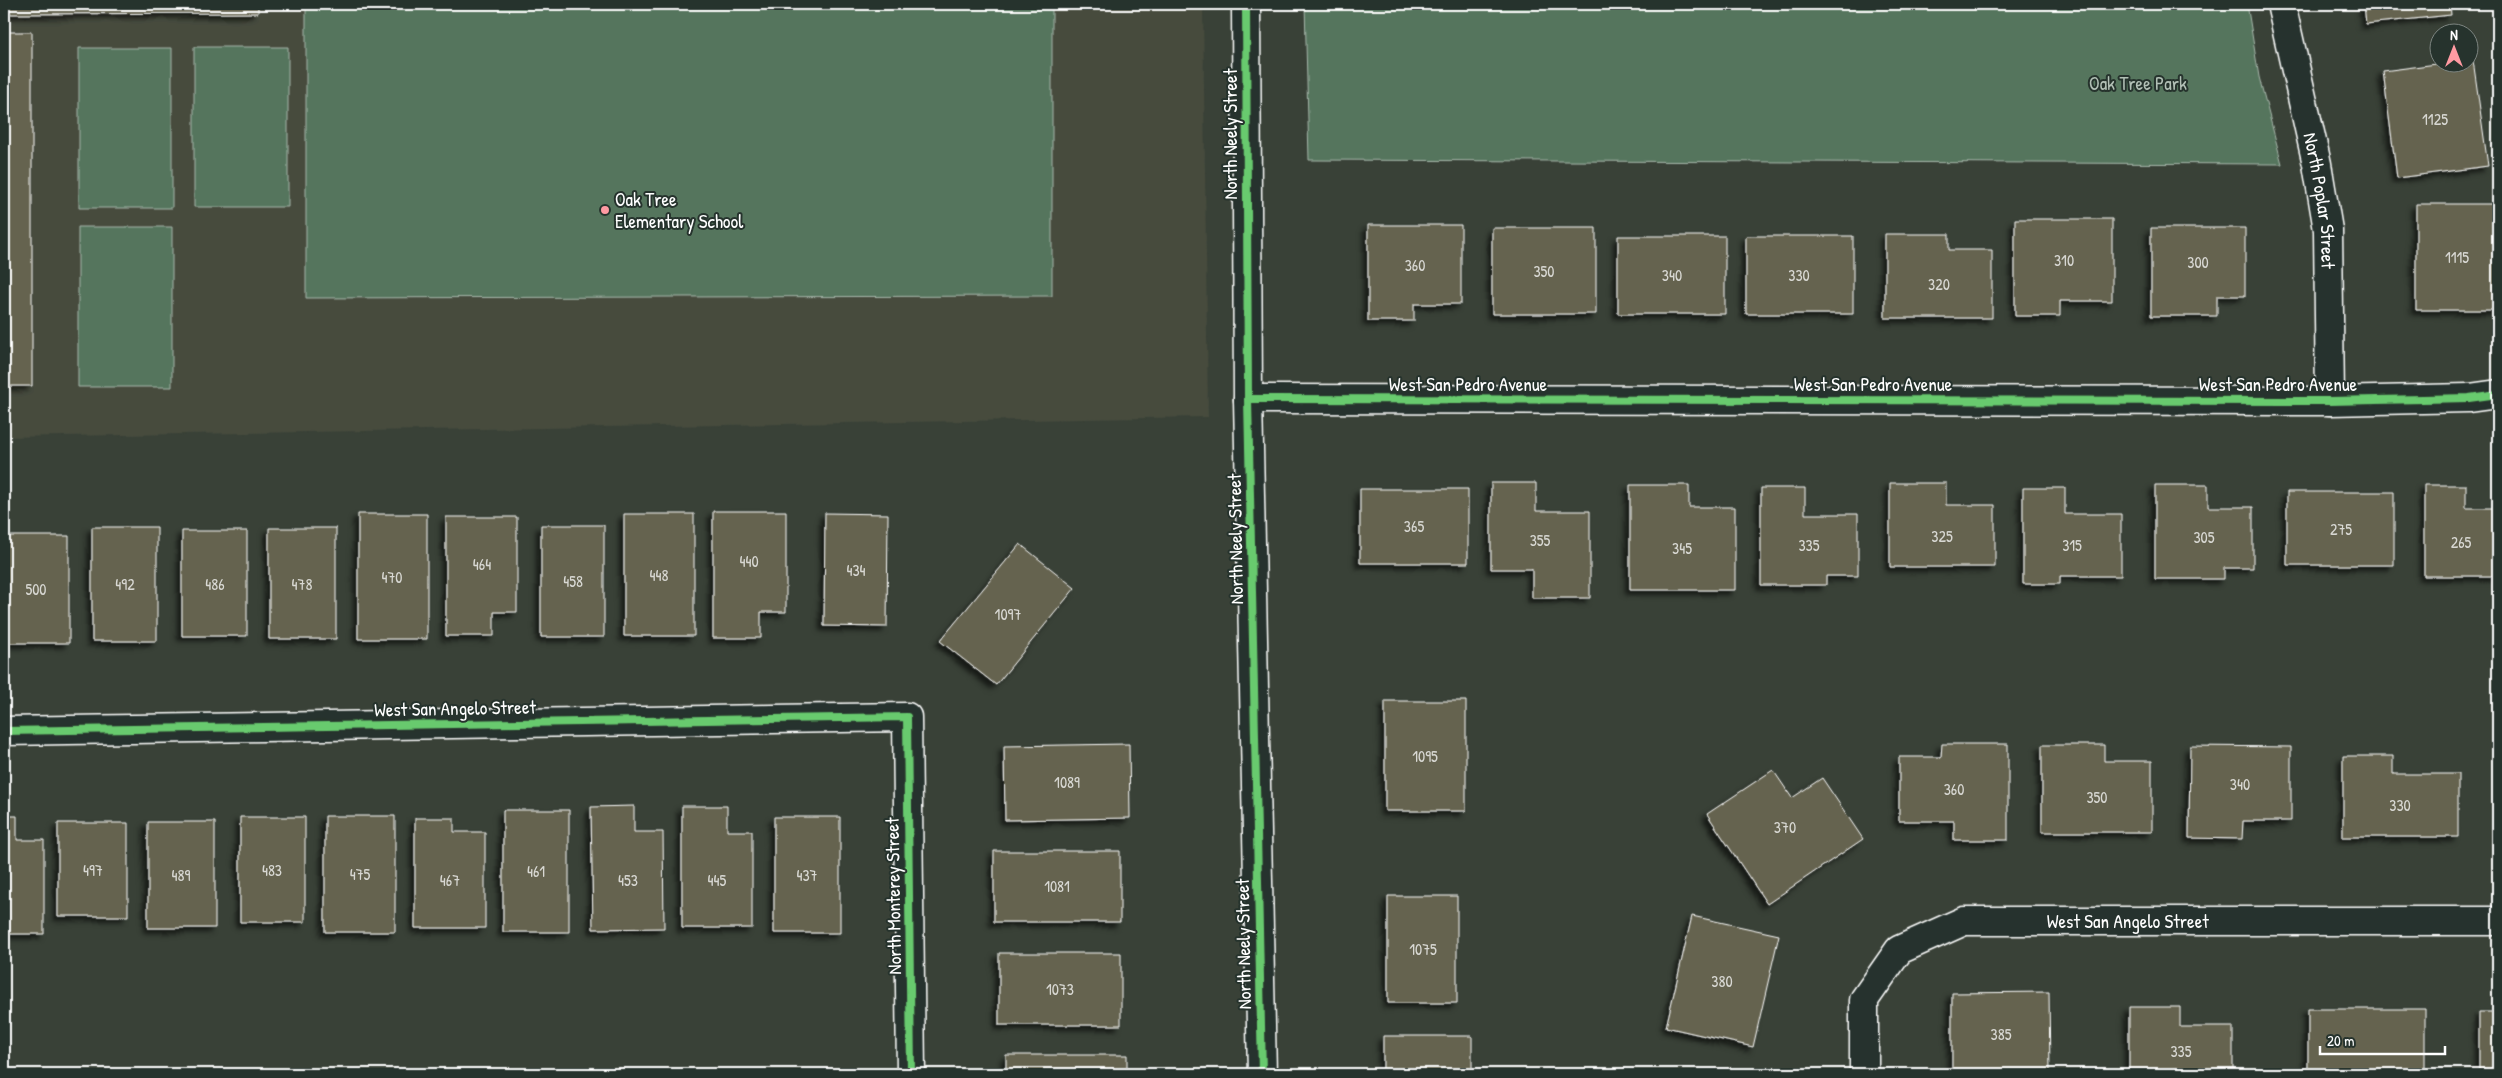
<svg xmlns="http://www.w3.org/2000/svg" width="2502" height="1078" font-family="'Patrick Hand',sans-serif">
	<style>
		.built { fill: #464b3e }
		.green { fill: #55745d; stroke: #aabaae }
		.building { fill: #65634f; stroke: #fff; filter: url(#shadow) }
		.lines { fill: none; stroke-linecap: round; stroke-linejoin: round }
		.minor-casing { stroke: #fff; stroke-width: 31 }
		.tertiary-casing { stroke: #fff; stroke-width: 31 }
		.minor { stroke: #26332d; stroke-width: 28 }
		.tertiary { stroke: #26332d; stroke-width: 28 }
		.cycleway-casing { stroke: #26332d; stroke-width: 11 }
		.cycleway { stroke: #67ca6e; stroke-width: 8 }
		.poi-dot { fill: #ff9aa2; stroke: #26332d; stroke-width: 2 }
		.labels { text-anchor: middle; stroke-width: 4; stroke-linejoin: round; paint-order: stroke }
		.number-label { font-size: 16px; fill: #d8d8d3 }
		.park-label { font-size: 19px; fill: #b2c0b6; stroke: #26332d }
		.street-label { font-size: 19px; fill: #fff; stroke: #26332d }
		.poi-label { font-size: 19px; fill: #fff; stroke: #26332d; text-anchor: start }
	</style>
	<defs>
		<filter id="shadow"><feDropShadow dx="-4.5" dy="4.5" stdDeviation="2.5" flood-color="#0009"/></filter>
	</defs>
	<rect width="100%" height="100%" fill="#394137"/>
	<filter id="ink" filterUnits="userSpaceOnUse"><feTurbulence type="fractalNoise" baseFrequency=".02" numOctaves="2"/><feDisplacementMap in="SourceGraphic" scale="10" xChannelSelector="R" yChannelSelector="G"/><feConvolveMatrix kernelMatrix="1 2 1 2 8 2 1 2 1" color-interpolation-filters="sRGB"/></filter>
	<g filter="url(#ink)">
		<path class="built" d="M 4,4 L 1203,4 L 1208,417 L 4,437 Z"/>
		<path class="green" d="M 306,4 L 1052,4 L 1052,296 L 306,298 Z
			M 1305,4 L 2247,4 L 2259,77 L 2282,164 L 1309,160 Z
			M 194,47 L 288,47 L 288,207 L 194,207 Z
			M 79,48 L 172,48 L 172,208 L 79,208 Z
			M 78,227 L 172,227 L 172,387 L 78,387 Z"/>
		<path class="building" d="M 4,4 L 258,4 L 258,13 L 4,14 Z
			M 2364,4 L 2450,4 L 2451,15 L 2366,24 Z
			M 4,32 L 32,32 L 32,386 L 4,386 Z
			M 2470,60 L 2473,60 L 2488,166 L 2397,178 L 2383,71 L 2452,62 L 2470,62 Z
			M 2416,204 L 2498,204 L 2498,310 L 2416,310 Z
			M 2015,219 L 2112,219 L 2112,301 L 2060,301 L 2060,316 L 2015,316 Z
			M 1368,225 L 1461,225 L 1461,304 L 1414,304 L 1414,321 L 1368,321 Z
			M 1492,228 L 1596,228 L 1596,314 L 1492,314 Z
			M 2151,228 L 2245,228 L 2245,296 L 2217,296 L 2217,316 L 2151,316 Z
			M 1885,234 L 1949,234 L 1949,250 L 1992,250 L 1992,318 L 1885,318 Z
			M 1618,236 L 1725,236 L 1725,314 L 1618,314 Z
			M 1746,236 L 1853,236 L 1853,314 L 1746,314 Z
			M 1491,483 L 1536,483 L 1536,511 L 1590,511 L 1590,598 L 1532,598 L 1532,569 L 1491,569 Z
			M 1890,483 L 1946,483 L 1946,505 L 1995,505 L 1995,567 L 1890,567 Z
			M 1630,485 L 1689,485 L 1689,507 L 1735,507 L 1735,590 L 1630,590 Z
			M 2155,485 L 2208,485 L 2208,507 L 2253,507 L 2253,568 L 2224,568 L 2224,579 L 2155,579 Z
			M 2424,485 L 2466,485 L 2466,508 L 2498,508 L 2498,576 L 2424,576 Z
			M 1761,488 L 1805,488 L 1805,514 L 1858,514 L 1858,576 L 1826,576 L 1826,585 L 1761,585 Z
			M 2023,488 L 2065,488 L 2065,514 L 2121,514 L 2121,576 L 2060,576 L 2060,584 L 2023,584 Z
			M 1360,489 L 1468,489 L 1468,563 L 1360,563 Z
			M 2287,492 L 2394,492 L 2394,565 L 2287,565 Z
			M 713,511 L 786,511 L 786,612 L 761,612 L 761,638 L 713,638 Z
			M 825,513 L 888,514 L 887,627 L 824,626 Z
			M 358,514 L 427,514 L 427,639 L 358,639 Z
			M 624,514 L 694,514 L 694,636 L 624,636 Z
			M 446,517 L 517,517 L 517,612 L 494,612 L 494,636 L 446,636 Z
			M 541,525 L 604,525 L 604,637 L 541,637 Z
			M 92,527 L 157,527 L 157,641 L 92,641 Z
			M 269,528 L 336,528 L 336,639 L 269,639 Z
			M 182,531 L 247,531 L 247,636 L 182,636 Z
			M 4,536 L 69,536 L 69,643 L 4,643 Z
			M 1020,544 L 1075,588 L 996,685 L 940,641 Z
			M 1385,701 L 1466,701 L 1466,811 L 1385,811 Z
			M 1129,744 L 1130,818 L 1005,820 L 1004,746 Z
			M 1942,744 L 2008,744 L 2008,840 L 1954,840 L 1954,821 L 1899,821 L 1899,757 L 1941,757 Z
			M 2042,745 L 2104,745 L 2104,761 L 2152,761 L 2152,832 L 2042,832 Z
			M 2190,746 L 2291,747 L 2291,821 L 2243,821 L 2242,839 L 2189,838 Z
			M 2343,756 L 2393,756 L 2393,774 L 2458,774 L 2458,837 L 2343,837 Z
			M 1773,770 L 1792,798 L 1822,778 L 1863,839 L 1767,904 L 1707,814 Z
			M 634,806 L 634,832 L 663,832 L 664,928 L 593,929 L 591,807 Z
			M 682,806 L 727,806 L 727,831 L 752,831 L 752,928 L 682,928 Z
			M 503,810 L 569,810 L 569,932 L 503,932 Z
			M 4,816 L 17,816 L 17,840 L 44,840 L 44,934 L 4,934 Z
			M 325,816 L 395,816 L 395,932 L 325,932 Z
			M 240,817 L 305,817 L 305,922 L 240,922 Z
			M 774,817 L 840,817 L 840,933 L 774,933 Z
			M 415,818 L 454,818 L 454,832 L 485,832 L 485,928 L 415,928 Z
			M 148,822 L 215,822 L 215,928 L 148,928 Z
			M 58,823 L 128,823 L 128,916 L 58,916 Z
			M 994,851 L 1120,851 L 1120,922 L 994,922 Z
			M 1388,896 L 1457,896 L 1457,1003 L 1388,1003 Z
			M 1692,916 L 1779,935 L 1753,1047 L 1666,1027 Z
			M 999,953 L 1121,953 L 1121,1025 L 999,1025 Z
			M 2049,992 L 2050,1074 L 1952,1074 L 1952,993 Z
			M 2129,1007 L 2180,1007 L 2180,1027 L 2233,1027 L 2233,1074 L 2129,1074 Z
			M 2308,1009 L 2425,1009 L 2425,1074 L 2308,1074 Z
			M 2479,1012 L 2498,1012 L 2498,1074 L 2479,1074 Z
			M 1383,1036 L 1472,1036 L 1472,1074 L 1383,1074 Z
			M 1006,1055 L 1127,1055 L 1127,1074 L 1006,1074 Z"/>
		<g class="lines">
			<g class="minor-casing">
				<g id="minor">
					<path id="s1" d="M 2281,4 L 2317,164 L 2328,230 L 2330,401"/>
					<path d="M 1248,399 L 2330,401 L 2469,398 L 2498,394"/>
					<path d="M 4,731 L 907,717 L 911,1074"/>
					<path id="s2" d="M 1864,1074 L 1864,1000 L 1899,950 L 1964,921 L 2498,921"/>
				</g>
			</g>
			<g class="tertiary-casing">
				<path id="tertiary" d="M 1246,4 L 1248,399 L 1262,1074"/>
			</g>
			<use href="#minor" class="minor"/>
			<use href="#tertiary" class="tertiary"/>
			<g class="cycleway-casing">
				<path id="cycleway" d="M 1246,4 L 1248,399 L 1262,1074
					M 1248,399 L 2330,401 L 2469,398 L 2498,394
					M 4,731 L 907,717 L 911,1074"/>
			</g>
			<use href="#cycleway" class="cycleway"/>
		</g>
	</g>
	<circle class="poi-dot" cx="605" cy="210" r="5"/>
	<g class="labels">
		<g class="number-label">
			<text x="2435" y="125">1125</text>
			<text x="2457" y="263">1115</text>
			<text x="2064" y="266">310</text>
			<text x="2198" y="268">300</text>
			<text x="1415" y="271">360</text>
			<text x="1544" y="277">350</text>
			<text x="1672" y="281">340</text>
			<text x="1799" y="281">330</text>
			<text x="1939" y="290">320</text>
			<text x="1414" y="532">365</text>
			<text x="2341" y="535">275</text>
			<text x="1942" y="542">325</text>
			<text x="2204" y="543">305</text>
			<text x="1540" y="546">355</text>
			<text x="2461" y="548">265</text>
			<text x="1809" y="551">335</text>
			<text x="2072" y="551">315</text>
			<text x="1682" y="554">345</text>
			<text x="749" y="567">440</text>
			<text x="482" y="570">464</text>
			<text x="856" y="576">434</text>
			<text x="659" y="581">448</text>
			<text x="392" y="583">470</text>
			<text x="573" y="587">458</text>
			<text x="125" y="590">492</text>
			<text x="215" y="590">486</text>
			<text x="302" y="590">478</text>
			<text x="36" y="595">500</text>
			<text x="1008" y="620">1097</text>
			<text x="1425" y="762">1095</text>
			<text x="1067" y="788">1089</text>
			<text x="2240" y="790">340</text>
			<text x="1954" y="795">360</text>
			<text x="2097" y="803">350</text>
			<text x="2400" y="811">330</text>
			<text x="1785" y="833">370</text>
			<text x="93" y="876">497</text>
			<text x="272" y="876">483</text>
			<text x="536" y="877">461</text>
			<text x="360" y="880">475</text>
			<text x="181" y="881">489</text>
			<text x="807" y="881">437</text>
			<text x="450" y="886">467</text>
			<text x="628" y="886">453</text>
			<text x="717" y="886">445</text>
			<text x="1057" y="892">1081</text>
			<text x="1423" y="955">1075</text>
			<text x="1722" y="987">380</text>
			<text x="1060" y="995">1073</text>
			<text x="2001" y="1040">385</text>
			<text x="2181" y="1057">335</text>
		</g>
		<g class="park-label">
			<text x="2138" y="90">Oak Tree Park</text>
		</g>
		<g class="street-label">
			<text transform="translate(1230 134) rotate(-90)" y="7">North Neely Street</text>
			<text dy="7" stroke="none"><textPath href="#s1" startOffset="201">North Poplar Street</textPath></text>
			<text x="1468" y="391">West San Pedro Avenue</text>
			<text x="1873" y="391">West San Pedro Avenue</text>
			<text x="2278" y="391">West San Pedro Avenue</text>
			<text transform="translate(1235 539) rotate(-91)" y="7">North Neely Street</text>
			<text transform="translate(455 708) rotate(-1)" y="7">West San Angelo Street</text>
			<text transform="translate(893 896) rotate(-91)" y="7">North Monterey Street</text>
			<text dy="7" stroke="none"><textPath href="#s2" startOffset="370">West San Angelo Street</textPath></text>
			<text transform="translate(1243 944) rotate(-91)" y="7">North Neely Street</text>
		</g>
		<g class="poi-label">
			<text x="615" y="206">Oak Tree<tspan x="615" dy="22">Elementary School</tspan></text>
		</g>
	</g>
	<rect width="2502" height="1078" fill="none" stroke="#26332d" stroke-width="20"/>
	<rect x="10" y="10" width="2482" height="1058" fill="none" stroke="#fff" stroke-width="2" filter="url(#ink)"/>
	<g transform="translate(2454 48)"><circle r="24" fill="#26332d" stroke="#7d8581"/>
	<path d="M0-4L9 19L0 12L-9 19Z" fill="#ff9aa2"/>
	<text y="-8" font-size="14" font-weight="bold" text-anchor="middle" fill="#ffffff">N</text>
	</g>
	<path d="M2320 1046v8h125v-8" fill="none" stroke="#ffffff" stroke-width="2.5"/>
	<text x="2327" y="1046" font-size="15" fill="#ffffff" stroke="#26332d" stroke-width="4" paint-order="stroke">20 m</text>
</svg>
